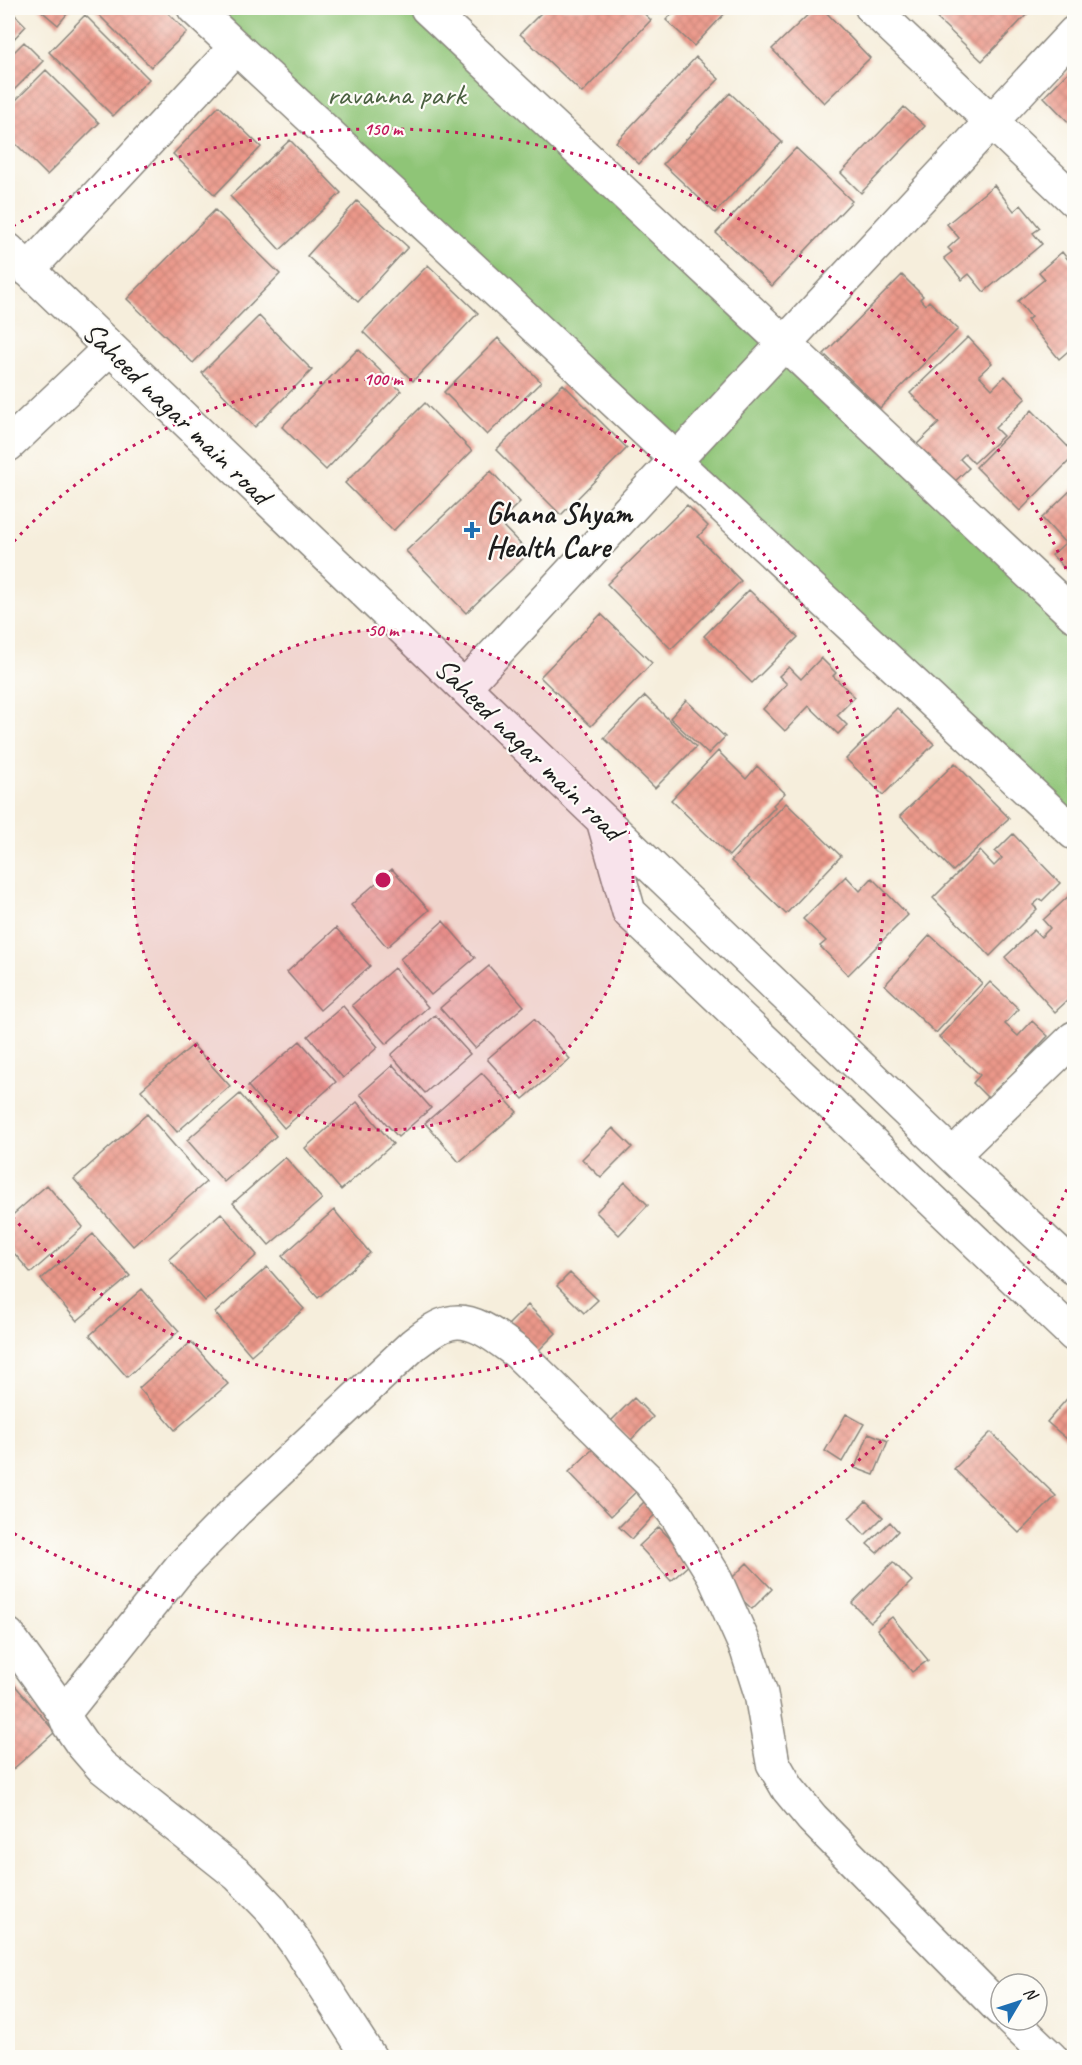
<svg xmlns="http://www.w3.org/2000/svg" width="1082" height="2065" font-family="Caveat,sans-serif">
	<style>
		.park { fill: #8fc577; stroke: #56704a; stroke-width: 1.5 }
		.building { fill: url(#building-cross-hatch) }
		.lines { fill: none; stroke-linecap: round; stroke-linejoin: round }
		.minor-casing { stroke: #89857c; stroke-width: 36 }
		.minor { stroke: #fff; stroke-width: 33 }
		.ring { fill: none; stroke: #c2185b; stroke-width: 3; stroke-dasharray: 3 6 }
		.poi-dot { fill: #1f6fb2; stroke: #fdfcf7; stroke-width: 2 }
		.labels { text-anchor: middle; stroke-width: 4.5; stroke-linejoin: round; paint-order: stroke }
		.park-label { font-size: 30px; fill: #4a6040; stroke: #fdfcf7 }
		.street-label { font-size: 30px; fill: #1c1c1c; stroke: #fdfcf7 }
		.poi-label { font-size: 30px; font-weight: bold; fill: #1c1c1c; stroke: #fdfcf7; text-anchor: start }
		.centre { fill: #c2185b; stroke: #fdfcf7; stroke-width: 3 }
		.ring-label { font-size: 18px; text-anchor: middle; font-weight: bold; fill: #c2185b; stroke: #fdfcf7; stroke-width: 4.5; stroke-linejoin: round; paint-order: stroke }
	</style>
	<defs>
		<pattern id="building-cross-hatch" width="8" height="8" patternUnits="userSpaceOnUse" patternTransform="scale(1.5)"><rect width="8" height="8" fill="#eb988a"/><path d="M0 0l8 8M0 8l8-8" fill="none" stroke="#c98276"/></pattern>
	</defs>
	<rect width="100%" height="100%" fill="#fdfcf7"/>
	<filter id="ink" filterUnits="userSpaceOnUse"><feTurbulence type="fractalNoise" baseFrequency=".0167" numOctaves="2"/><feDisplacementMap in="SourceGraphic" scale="12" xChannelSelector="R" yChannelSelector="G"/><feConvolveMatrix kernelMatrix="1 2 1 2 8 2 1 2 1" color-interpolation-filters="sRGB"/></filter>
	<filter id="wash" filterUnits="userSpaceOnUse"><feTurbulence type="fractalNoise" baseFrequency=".008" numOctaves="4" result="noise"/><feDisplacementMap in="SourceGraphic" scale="24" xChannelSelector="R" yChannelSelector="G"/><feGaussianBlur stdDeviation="1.35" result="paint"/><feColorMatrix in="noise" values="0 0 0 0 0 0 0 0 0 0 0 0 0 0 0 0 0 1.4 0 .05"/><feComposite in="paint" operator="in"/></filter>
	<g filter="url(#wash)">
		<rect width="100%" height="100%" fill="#f6eedc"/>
		<path class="park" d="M 178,8 L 427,8 L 1074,615 L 1074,834 Z"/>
		<g id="blocks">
			<path class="building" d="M 8,8 L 26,26 L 8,45 Z
				M 38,8 L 72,8 L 58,25 Z
				M 98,8 L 163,8 L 187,32 L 151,67 L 95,11 Z
				M 546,8 L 638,8 L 651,20 L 582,93 L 520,34 Z
				M 678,8 L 730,8 L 694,46 L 666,20 Z
				M 815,8 L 822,8 L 870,58 L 824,103 L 772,49 Z
				M 926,8 L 1033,8 L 982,61 Z
				M 85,15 L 149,79 L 113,116 L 49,52 Z
				M 24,42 L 43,61 L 8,96 L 8,58 Z
				M 696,57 L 719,79 L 639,164 L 616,142 Z
				M 1074,66 L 1074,128 L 1044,97 Z
				M 46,70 L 99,123 L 47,175 L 8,136 L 8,108 Z
				M 730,93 L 782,142 L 715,213 L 663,164 Z
				M 219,106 L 261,147 L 215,195 L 173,154 Z
				M 904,107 L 925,126 L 861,193 L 841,173 Z
				M 290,140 L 341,193 L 280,250 L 230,196 Z
				M 796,148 L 852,201 L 772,286 L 716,233 Z
				M 994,185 L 1014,211 L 1021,205 L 1040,228 L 1033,233 L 1042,244 L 984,292 L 969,274 L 962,280 L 944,258 L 952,252 L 948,248 L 959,238 L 947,224 Z
				M 357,201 L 408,247 L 358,302 L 307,256 Z
				M 215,210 L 280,274 L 193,363 L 127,299 Z
				M 1062,252 L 1074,267 L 1074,346 L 1059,359 L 1027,320 L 1031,317 L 1018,301 L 1045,279 L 1039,272 Z
				M 428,265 L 478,313 L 413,381 L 363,332 Z
				M 902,275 L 923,296 L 920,299 L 925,305 L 929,301 L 958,329 L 880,408 L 824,354 Z
				M 259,316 L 312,370 L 255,427 L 202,373 Z
				M 968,337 L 992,363 L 979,375 L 992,389 L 1005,376 L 1026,398 L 995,428 L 1003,436 L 974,463 L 965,454 L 960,459 L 969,468 L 952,484 L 915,446 L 939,423 L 910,393 Z
				M 498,338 L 541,382 L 487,435 L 444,392 Z
				M 358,349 L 401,391 L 326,470 L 282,427 Z
				M 563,384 L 627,448 L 561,515 L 496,450 Z
				M 425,403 L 472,451 L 393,531 L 345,483 Z
				M 1032,410 L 1074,453 L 1074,456 L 1020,511 L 976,467 Z
				M 491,471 L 520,502 L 499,522 L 529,553 L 466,613 L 406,551 Z
				M 1074,487 L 1074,578 L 1052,555 L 1065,543 L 1042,518 Z
				M 687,505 L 708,526 L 698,537 L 741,581 L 671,649 L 607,584 Z
				M 749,590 L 798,637 L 752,683 L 704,636 Z
				M 601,614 L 652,663 L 591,726 L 540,677 Z
				M 821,658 L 836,673 L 833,676 L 855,697 L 837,715 L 847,725 L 838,734 L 809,706 L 785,731 L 763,709 L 787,684 L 779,676 L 789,667 L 801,679 Z
				M 645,696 L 696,747 L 655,788 L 604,738 Z
				M 686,700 L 725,737 L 708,754 L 670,718 Z
				M 897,708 L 934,744 L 883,795 L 846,759 Z
				M 718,751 L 746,779 L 757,766 L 785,793 L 773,805 L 775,807 L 729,856 L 671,800 Z
				M 955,763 L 1009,818 L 953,871 L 900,816 Z
				M 786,803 L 841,856 L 786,914 L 731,861 Z
				M 1013,834 L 1060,883 L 1042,901 L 1040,899 L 1033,905 L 1037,909 L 990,956 L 933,898 L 980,851 L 994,866 L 1002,858 L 995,852 Z
				M 392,869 L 429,910 L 387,947 L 351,905 Z
				M 846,876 L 860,891 L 872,878 L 908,915 L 848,975 L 820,946 L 826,941 L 803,919 Z
				M 1072,893 L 1074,896 L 1074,998 L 1070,1002 L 1068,1000 L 1055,1012 L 1005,957 L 1034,930 L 1041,937 L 1050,928 L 1043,920 Z
				M 443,921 L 475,958 L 431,995 L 400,959 Z
				M 336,928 L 370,966 L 320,1010 L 287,972 Z
				M 930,935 L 982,983 L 936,1033 L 885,985 Z
				M 489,966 L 524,1006 L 475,1048 L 440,1008 Z
				M 394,968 L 428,1007 L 386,1044 L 352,1005 Z
				M 990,982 L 1019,1009 L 1005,1024 L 1018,1036 L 1032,1021 L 1048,1036 L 989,1099 L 973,1083 L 980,1075 L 939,1037 Z
				M 343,1006 L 378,1047 L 343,1078 L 308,1036 Z
				M 435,1015 L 470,1054 L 425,1093 L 391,1055 Z
				M 534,1019 L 570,1059 L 523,1099 L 487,1059 Z
				M 300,1041 L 336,1082 L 284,1128 L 248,1086 Z
				M 193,1045 L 230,1086 L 177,1132 L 141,1090 Z
				M 393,1065 L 431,1108 L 398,1137 L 360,1094 Z
				M 482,1073 L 517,1112 L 459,1162 L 425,1123 Z
				M 240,1094 L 276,1136 L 224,1182 L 187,1140 Z
				M 357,1102 L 393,1144 L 341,1190 L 305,1148 Z
				M 147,1114 L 206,1182 L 133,1246 L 74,1179 Z
				M 613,1128 L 632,1147 L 601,1178 L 582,1159 Z
				M 285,1157 L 322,1199 L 269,1245 L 233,1203 Z
				M 625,1182 L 648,1205 L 619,1235 L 596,1212 Z
				M 47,1185 L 83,1227 L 31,1273 L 8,1246 L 8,1219 Z
				M 334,1210 L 370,1253 L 318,1298 L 282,1256 Z
				M 221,1213 L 257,1255 L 205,1301 L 169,1259 Z
				M 93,1234 L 130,1276 L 77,1321 L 41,1279 Z
				M 267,1267 L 304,1309 L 251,1355 L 215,1313 Z
				M 570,1273 L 598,1300 L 584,1313 L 557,1286 Z
				M 142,1289 L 179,1331 L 127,1377 L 90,1335 Z
				M 528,1305 L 556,1333 L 535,1354 L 507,1326 Z
				M 191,1342 L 228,1384 L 175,1430 L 139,1388 Z
				M 1071,1394 L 1074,1397 L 1074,1445 L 1047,1422 Z
				M 634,1398 L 653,1417 L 631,1440 L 611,1421 Z
				M 846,1414 L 864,1424 L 842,1462 L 825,1451 Z
				M 991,1432 L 1056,1496 L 1019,1533 L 954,1469 Z
				M 869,1433 L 888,1441 L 874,1475 L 855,1468 Z
				M 597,1445 L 639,1489 L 611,1516 L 569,1472 Z
				M 647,1499 L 659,1510 L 632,1539 L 619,1527 Z
				M 866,1501 L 883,1517 L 865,1535 L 849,1518 Z
				M 890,1522 L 898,1531 L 877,1553 L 867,1544 Z
				M 659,1527 L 692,1562 L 671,1581 L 639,1546 Z
				M 893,1562 L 912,1581 L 871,1622 L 852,1603 Z
				M 747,1563 L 772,1589 L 752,1609 L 726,1584 Z
				M 892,1617 L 928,1660 L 912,1672 L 877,1629 Z
				M 12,1682 L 55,1732 L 11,1771 L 8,1767 L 8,1686 Z"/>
		</g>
	</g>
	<g filter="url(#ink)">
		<use href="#blocks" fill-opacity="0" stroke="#89857c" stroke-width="1.5"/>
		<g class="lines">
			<g class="minor-casing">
				<path id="minor" d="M 194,8 L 674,457 L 674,461 L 1074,833
					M 427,8 L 1074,615
					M 872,8 L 1074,200
					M 8,250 L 966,1168 L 1074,1268
					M 28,270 L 236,47
					M 8,445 L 110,348
					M 464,687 L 1074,33
					M 603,820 L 629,912 L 1074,1335
					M 966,1142 L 1074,1038
					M 8,1635 L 64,1713 L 180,1568 L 237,1510 L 414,1344 C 425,1336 436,1326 450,1323 C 474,1317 500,1340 518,1353 L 650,1482 L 677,1516 L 713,1574 L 747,1650 L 761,1694 L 773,1763 L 788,1789 L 812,1818 L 1001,2010
					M 64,1713 L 69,1725 L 82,1744 L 101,1766 L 238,1875 L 270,1908 L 296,1943 L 370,2058
					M 1011,2020 L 1051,2058"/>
			</g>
			<use href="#minor" class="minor"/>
		</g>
	</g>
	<circle cx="383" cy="880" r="250" fill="#c2185b" fill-opacity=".12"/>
	<g class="ring">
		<circle cx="383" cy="880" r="250"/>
		<path d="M8 548A501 501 0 1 1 8 1212"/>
		<path d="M1074 1173A751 751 0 0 1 8 1530M13 226A751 751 0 0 1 1074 587"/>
	</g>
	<path class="poi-dot" d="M469 521h6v6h6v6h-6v6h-6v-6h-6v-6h6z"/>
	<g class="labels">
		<g class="park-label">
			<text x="396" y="104">ravanna park</text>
		</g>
		<g class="street-label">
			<text transform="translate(177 413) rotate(44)" y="10">Saheed nagar main road</text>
			<text transform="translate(529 749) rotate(44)" y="10">Saheed nagar main road</text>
		</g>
		<g class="poi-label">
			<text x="486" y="523">Ghana Shyam<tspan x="486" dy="34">Health Care</tspan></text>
		</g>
	</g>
	<circle cx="383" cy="880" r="9" class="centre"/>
	<g class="ring-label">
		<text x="383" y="135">150 m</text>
		<text x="383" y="385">100 m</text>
		<text x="383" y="636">50 m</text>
	</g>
	<rect width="1082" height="2065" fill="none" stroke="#fdfcf7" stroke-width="30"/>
	<g transform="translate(1019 2002) rotate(51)"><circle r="28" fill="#fdfcf7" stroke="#a3a29f" stroke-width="1.5"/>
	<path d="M0-4.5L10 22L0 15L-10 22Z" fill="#1f6fb2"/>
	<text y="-9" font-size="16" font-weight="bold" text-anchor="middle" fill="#1c1c1c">N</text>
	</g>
</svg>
